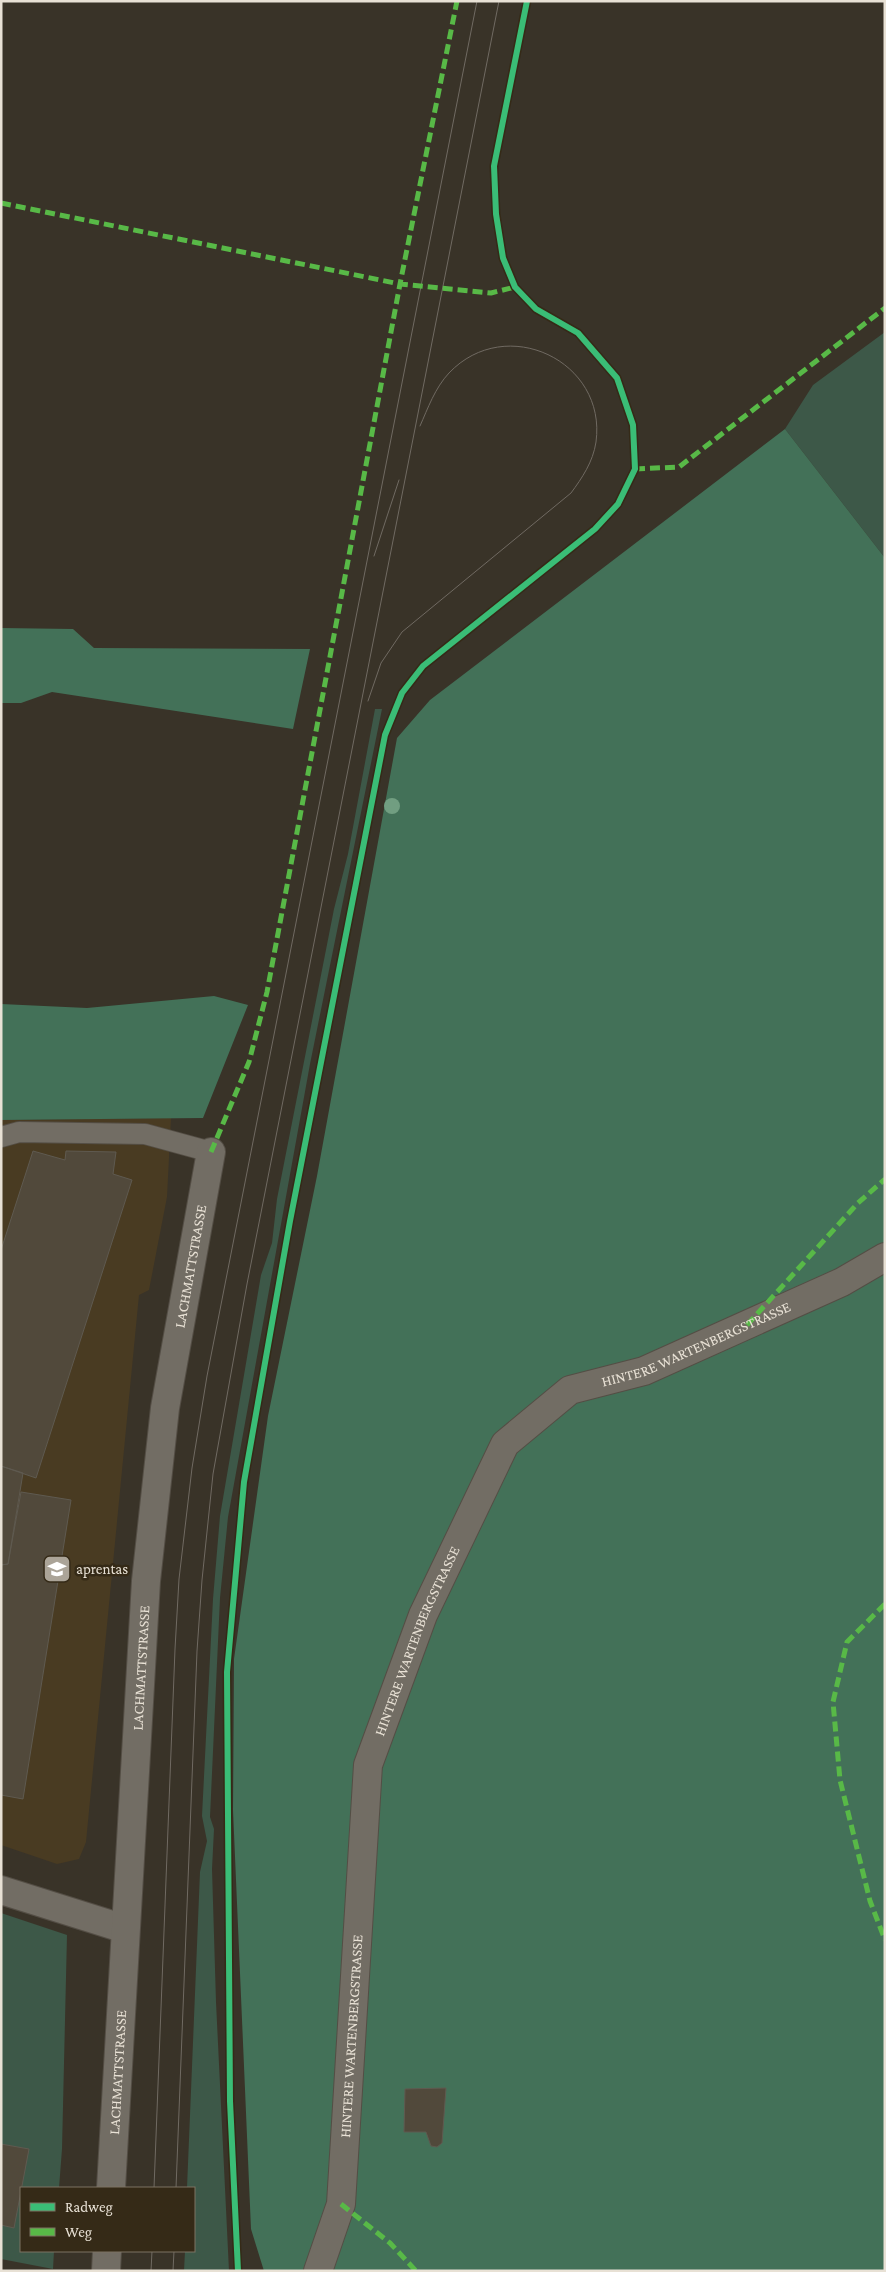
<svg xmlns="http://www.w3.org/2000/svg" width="886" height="2272" font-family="'Crimson Pro',serif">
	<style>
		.built { fill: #493b22 }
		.green { fill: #3d5848 }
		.forest { fill: #437158 }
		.building { fill: #51493b; stroke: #5f5a50 }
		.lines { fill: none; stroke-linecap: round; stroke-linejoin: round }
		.service-casing { stroke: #544e45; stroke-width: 22 }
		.minor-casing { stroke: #544e45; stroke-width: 30 }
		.service { stroke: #726d64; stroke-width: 20 }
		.minor { stroke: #726d64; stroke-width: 28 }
		.tram { stroke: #706a62; stroke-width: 1 }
		.quiet { stroke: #58b947; stroke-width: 5; stroke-dasharray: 10 5; stroke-linecap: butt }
		.cycleway-casing { stroke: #352a17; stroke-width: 9 }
		.cycleway { stroke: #3abd76; stroke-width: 6 }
		.tree { fill: #719e81 }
		.labels { text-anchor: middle; stroke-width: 5; stroke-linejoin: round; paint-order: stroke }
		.street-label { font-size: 15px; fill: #e8e1d5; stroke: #352a17 }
		.poi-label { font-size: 15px; fill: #e8e1d5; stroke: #352a17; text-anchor: start }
	</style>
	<rect width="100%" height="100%" fill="#393328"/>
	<path class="built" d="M 171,1118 L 167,1197 L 149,1290 L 139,1295 L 86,1842 L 79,1859 L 57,1864 L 1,1845 L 1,1120 Z"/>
	<path class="green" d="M 885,332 L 885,558 L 785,429 L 813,385 Z
		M 375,709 L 382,709 L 310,1064 L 228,1517 L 220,1598 L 210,1817 L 214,1829 L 212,1869 L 216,2002 L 229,2271 L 184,2271 L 185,2251 L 194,2251 L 194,2188 L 187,2188 L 200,1872 L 207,1841 L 202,1816 L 213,1599 L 220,1516 L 261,1275 L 272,1243 L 277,1199 L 334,909 L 348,854 Z
		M 1,1913 L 67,1935 L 62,2149 L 59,2188 L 21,2188 L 21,2251 L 54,2251 L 53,2269 L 1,2259 Z"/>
	<path class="forest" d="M 785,429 L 885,558 L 885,2271 L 264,2271 L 251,2229 L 233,1810 L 234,1659 L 268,1416 L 317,1176 L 397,738 L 430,700 Z
		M 1,628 L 73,629 L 94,648 L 310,649 L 293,729 L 52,692 L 21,703 L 1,703 Z
		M 214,996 L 248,1005 L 203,1118 L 1,1120 L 1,1004 L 87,1008 Z"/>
	<path class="building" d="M 33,1151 L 65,1160 L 66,1151 L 116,1152 L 113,1174 L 132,1180 L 36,1478 L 1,1466 L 1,1250 Z
		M 1,1466 L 23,1473 L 8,1564 L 1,1565 Z
		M 21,1492 L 71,1500 L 23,1799 L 1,1795 L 1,1565 L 8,1564 Z
		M 446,2088 L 442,2143 L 437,2147 L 431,2146 L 426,2132 L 404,2132 L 405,2089 Z
		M 1,2144 L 29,2149 L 14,2228 L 1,2225 Z"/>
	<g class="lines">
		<g class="service-casing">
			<path id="service" d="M 1,1137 L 19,1132 L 145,1134 L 211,1152"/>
		</g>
		<g class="minor-casing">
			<g id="minor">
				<path d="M 1,1890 L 125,1929"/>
				<path id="s1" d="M 111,2188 L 146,1581 L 165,1408 L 211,1152"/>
				<path d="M 106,2271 L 107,2251"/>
				<path id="s2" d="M 318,2271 L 341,2204 L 368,1765 L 423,1615 L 505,1444 L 570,1390 L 644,1371 L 842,1282 L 885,1257"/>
			</g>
		</g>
		<use href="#service" class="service"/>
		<use href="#minor" class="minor"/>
		<path class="tram" d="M 374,556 L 399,480
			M 368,701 L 381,663 L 402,632 L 571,493 C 582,478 593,462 596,442 C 607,361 506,313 449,373 C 435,388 428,408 420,426
			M 154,2188 L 175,1649 L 179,1579 L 192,1468 L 207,1376 L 477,1
			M 176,2188 L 197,1651 L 202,1580 L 213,1474 L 247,1284 L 499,1
			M 151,2271 L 152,2251
			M 173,2271 L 174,2251"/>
		<path class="quiet" d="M 1,203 L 400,284 L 491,293 L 515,287
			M 635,469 L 679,467 L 885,308
			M 211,1152 L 249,1062 L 267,992 L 400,284 L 457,1
			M 747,1325 L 858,1203 L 885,1179
			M 885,1604 L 847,1642 L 833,1702 L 840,1780 L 870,1901 L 885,1940
			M 341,2204 L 390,2243 L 416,2271"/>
		<g class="cycleway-casing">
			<path id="cycleway" d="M 238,2271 L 230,2101 L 227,1672 L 244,1482 L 290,1221 L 385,735 L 402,693 L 423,666 L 595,529 L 618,504 L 635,469 L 633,425 L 617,378 L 578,333 L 536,309 L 515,287 L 503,258 L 496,214 L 494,166 L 527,1"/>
		</g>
		<use href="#cycleway" class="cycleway"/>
	</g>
	<circle class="tree" cx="392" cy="806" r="8"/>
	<defs>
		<g id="school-square" transform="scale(1.4375)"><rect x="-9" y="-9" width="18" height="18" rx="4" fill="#aba498" stroke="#352a17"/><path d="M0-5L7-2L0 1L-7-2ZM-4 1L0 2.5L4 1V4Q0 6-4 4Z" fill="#fff"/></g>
	</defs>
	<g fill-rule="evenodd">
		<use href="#school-square" x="57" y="1569"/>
	</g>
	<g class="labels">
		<g class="street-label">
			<text dy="5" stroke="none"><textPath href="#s1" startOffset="926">LACHMATTSTRASSE</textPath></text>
			<text dy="5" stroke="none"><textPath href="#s2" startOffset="1079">HINTERE WARTENBERGSTRASSE</textPath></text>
			<text dy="5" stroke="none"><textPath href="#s2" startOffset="644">HINTERE WARTENBERGSTRASSE</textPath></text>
			<text dy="5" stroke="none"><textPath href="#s1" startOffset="521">LACHMATTSTRASSE</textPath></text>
			<text dy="5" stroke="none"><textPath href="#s2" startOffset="239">HINTERE WARTENBERGSTRASSE</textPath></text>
			<text dy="5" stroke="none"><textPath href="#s1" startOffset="116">LACHMATTSTRASSE</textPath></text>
		</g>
		<g class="poi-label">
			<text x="76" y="1574">aprentas</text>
		</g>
	</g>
	<rect width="886" height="2272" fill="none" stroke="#e8e1d5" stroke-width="5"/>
	<rect x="20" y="2187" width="175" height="65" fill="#352a17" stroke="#7d7363"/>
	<rect x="30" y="2203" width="25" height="8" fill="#3abd76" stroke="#7d7363"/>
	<text x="65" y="2212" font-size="15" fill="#e8e1d5">Radweg</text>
	<rect x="30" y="2228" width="25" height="8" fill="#58b947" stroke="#7d7363"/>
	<text x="65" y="2237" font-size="15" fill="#e8e1d5">Weg</text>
</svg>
